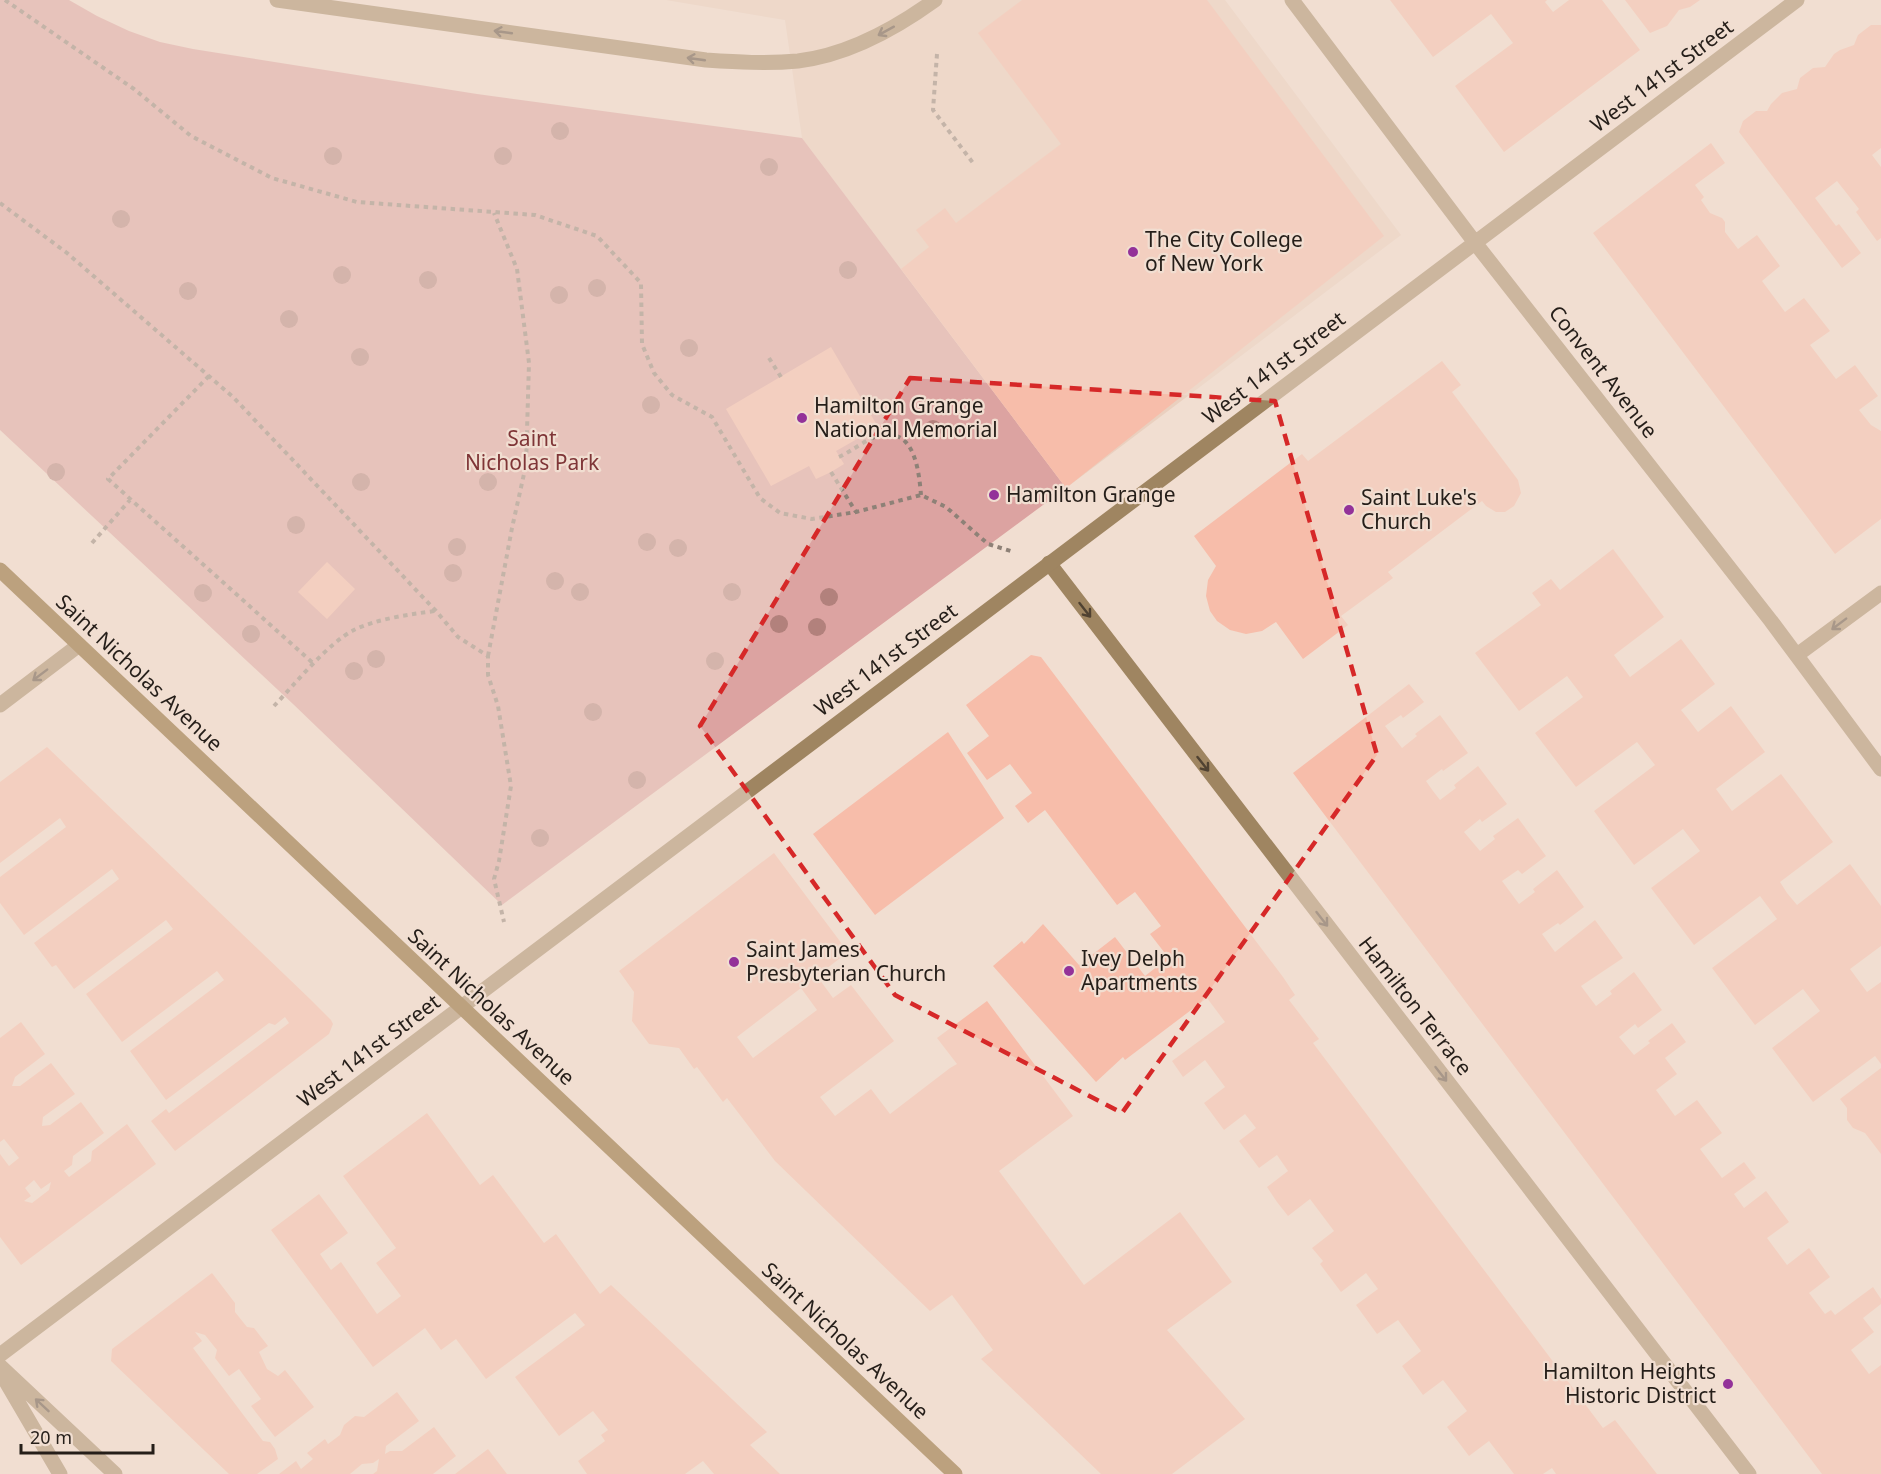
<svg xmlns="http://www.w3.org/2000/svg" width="1881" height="1474" font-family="'Noto Sans',sans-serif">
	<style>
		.built { fill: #ead0bf }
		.green { fill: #dca3a1 }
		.building { fill: #f7bdaa; fill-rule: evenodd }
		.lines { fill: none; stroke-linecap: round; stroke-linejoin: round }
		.path { stroke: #8e8177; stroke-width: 4; stroke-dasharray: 4.5 4.5; stroke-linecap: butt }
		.minor { stroke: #9f8561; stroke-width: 15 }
		.tertiary { stroke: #9f8561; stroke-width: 15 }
		.secondary { stroke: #7d581a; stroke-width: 15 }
		.tree { fill: #b2817c }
		.oneway { stroke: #504232 }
		.marked { fill: none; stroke: #d62828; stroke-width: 4.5; stroke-dasharray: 12 8; stroke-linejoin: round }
		.poi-dot { fill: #933299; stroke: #f1ded1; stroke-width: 2 }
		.labels { text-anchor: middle; stroke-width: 4.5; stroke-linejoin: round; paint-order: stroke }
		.street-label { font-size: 21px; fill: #251e19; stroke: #f1ded1 }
		.poi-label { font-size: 21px; fill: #251e19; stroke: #f1ded1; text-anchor: start }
		.park-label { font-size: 21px; fill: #7f3537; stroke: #f1ded1 }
	</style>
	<rect width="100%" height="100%" fill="#f1ded1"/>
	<path class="built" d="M 666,0 L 1225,0 L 1401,235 L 1066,488 L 802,138 L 785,20 Z"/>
	<path class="green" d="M 0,0 L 69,0 L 97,16 L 129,31 L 160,42 L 193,49 L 477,94 L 802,138 L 1066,488 L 502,905 L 293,704 L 0,430 Z"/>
	<path class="building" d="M 1022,0 L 1207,0 L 1384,236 L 1066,488 L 901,269 L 929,247 L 916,230 L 945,208 L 956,223 L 1061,144 L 978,33 Z
		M 1390,0 L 1547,0 L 1545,2 L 1553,12 L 1569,0 L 1602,0 L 1640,50 L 1504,152 L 1455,86 L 1513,43 L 1491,14 L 1433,57 Z
		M 1625,0 L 1700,0 L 1690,7 L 1679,10 L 1667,26 L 1650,33 Z
		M 1871,25 L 1881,25 L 1881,148 L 1872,155 L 1881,167 L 1881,238 L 1877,241 L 1856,212 L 1859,209 L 1837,181 L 1815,198 L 1836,226 L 1839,224 L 1861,253 L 1842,268 L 1739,132 L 1743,121 L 1756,111 L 1767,111 L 1771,104 L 1782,93 L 1797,89 L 1800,78 L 1813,68 L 1825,67 L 1834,54 L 1840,50 L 1854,45 L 1858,35 Z
		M 1711,143 L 1725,163 L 1695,185 L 1704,197 L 1701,200 L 1710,213 L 1722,218 L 1725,222 L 1725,232 L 1738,249 L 1757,235 L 1780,266 L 1762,281 L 1785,312 L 1804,298 L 1830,331 L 1810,345 L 1836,379 L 1855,365 L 1878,396 L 1859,410 L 1871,425 L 1881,431 L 1881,519 L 1835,554 L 1593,233 Z
		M 831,347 L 878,427 L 836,451 L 844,464 L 831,472 L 816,479 L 809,466 L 771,486 L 726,409 Z
		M 1442,361 L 1461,385 L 1452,392 L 1518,480 L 1521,493 L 1514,506 L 1505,512 L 1496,512 L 1486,506 L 1482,501 L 1388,572 L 1393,578 L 1341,616 L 1348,625 L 1303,659 L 1276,622 L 1262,631 L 1246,634 L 1230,630 L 1217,621 L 1210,611 L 1206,596 L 1208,580 L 1216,566 L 1194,536 L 1302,454 L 1308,461 Z
		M 1613,549 L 1664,617 L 1614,655 L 1630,677 L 1681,639 L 1715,684 L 1681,710 L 1689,720 L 1698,732 L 1731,706 L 1765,752 L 1716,789 L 1732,811 L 1781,774 L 1833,842 L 1780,882 L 1787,893 L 1797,905 L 1850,864 L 1881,906 L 1881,946 L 1850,969 L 1867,992 L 1881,982 L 1881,1064 L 1875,1056 L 1813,1102 L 1772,1048 L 1820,1011 L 1803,989 L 1755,1025 L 1712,968 L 1777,919 L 1760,896 L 1694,945 L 1651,888 L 1700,851 L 1683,829 L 1634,865 L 1594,811 L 1655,765 L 1637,742 L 1576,787 L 1535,733 L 1583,697 L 1567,676 L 1519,711 L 1475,653 L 1541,605 L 1532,593 L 1551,579 L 1560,590 Z
		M 327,562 L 355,589 L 327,619 L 298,592 Z
		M 1031,655 L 1041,657 L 1283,977 L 1295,995 L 1289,1000 L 1319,1039 L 1313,1043 L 1603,1428 L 1615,1420 L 1657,1474 L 1556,1474 L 1552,1468 L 1543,1474 L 1514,1474 L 1489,1441 L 1469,1456 L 1447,1427 L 1467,1411 L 1443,1380 L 1423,1395 L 1402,1366 L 1421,1351 L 1398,1320 L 1377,1334 L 1356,1305 L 1378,1289 L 1366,1273 L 1341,1292 L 1320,1264 L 1323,1261 L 1312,1248 L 1334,1231 L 1310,1199 L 1288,1216 L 1277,1202 L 1267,1187 L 1288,1171 L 1277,1155 L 1259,1168 L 1239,1141 L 1256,1128 L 1245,1114 L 1224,1130 L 1204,1103 L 1225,1087 L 1205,1060 L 1183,1077 L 1172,1061 L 1225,1022 L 1207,998 L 1125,1060 L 1123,1057 L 1096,1082 L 993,966 L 1022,941 L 1024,944 L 1043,924 L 1079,965 L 1115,937 L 1145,976 L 1163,962 L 1159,956 L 1164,952 L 1150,934 L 1161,926 L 1135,892 L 1117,905 L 1045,810 L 1028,823 L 1015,806 L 1032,793 L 1010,764 L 987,780 L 967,753 L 989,736 L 966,705 Z
		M 1409,684 L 1424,702 L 1403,718 L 1401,715 L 1385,726 L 1402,748 L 1417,736 L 1415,734 L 1440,715 L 1468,753 L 1443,771 L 1442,769 L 1426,781 L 1433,791 L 1440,800 L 1456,788 L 1454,785 L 1478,766 L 1507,804 L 1482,822 L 1480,819 L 1464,832 L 1480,851 L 1495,839 L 1493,836 L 1518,818 L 1546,856 L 1522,874 L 1518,870 L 1502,881 L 1519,904 L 1535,892 L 1533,889 L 1557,870 L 1584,907 L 1560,925 L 1558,923 L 1542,934 L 1555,952 L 1595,920 L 1623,958 L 1581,986 L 1596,1006 L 1612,994 L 1610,991 L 1634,972 L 1662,1010 L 1638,1028 L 1635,1024 L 1619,1037 L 1634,1055 L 1650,1043 L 1648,1041 L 1672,1023 L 1686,1042 L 1665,1058 L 1677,1074 L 1656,1090 L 1675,1116 L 1697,1100 L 1722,1133 L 1700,1149 L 1722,1178 L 1744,1162 L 1756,1178 L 1734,1194 L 1744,1208 L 1766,1191 L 1789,1222 L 1767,1238 L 1787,1265 L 1809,1248 L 1830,1277 L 1809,1293 L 1825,1314 L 1831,1310 L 1835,1315 L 1873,1287 L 1881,1299 L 1881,1304 L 1863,1318 L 1874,1332 L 1851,1350 L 1869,1374 L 1881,1365 L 1881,1474 L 1822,1474 L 1293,773 Z
		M 948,732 L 1004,818 L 875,915 L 813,834 Z
		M 47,747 L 310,999 L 331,1020 L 333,1024 L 329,1034 L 175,1151 L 151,1121 L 166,1109 L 169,1113 L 289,1023 L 285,1017 L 275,1025 L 269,1023 L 166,1100 L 130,1051 L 224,980 L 217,971 L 122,1042 L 86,994 L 173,929 L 166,920 L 74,989 L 56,965 L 52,967 L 34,943 L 119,879 L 112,869 L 24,935 L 0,903 L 0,877 L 66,827 L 60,818 L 0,863 L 0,782 Z
		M 774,853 L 848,952 L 817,976 L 833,998 L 851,985 L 894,1041 L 820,1097 L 835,1116 L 871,1089 L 890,1114 L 950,1068 L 957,1064 L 937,1038 L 987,1001 L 1073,1116 L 999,1171 L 1084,1285 L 1180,1212 L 1232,1282 L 1167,1330 L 1245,1419 L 1172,1474 L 1101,1474 L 981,1359 L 993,1350 L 952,1295 L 930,1311 L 775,1161 L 727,1098 L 723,1102 L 697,1067 L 694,1069 L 679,1048 L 649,1044 L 632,1021 L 634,992 L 619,971 ZM 801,988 L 817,1010 L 753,1058 L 737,1037 Z
		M 21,1022 L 45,1054 L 15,1077 L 12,1086 L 20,1086 L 51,1063 L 75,1094 L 43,1117 L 42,1126 L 50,1125 L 81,1102 L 104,1133 L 73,1156 L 72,1165 L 64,1171 L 69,1177 L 91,1161 L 92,1151 L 127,1124 L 156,1164 L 21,1265 L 0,1237 L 0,1154 L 9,1166 L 19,1158 L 4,1139 L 0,1142 L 0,1038 ZM 34,1180 L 41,1189 L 51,1182 L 49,1190 L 32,1203 L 24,1201 L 31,1196 L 25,1188 Z
		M 1881,1068 L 1881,1154 L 1865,1133 L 1853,1128 L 1847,1120 L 1847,1108 L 1840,1099 Z
		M 427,1113 L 480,1185 L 493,1175 L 544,1243 L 556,1234 L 600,1294 L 611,1285 L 767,1432 L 750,1445 L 780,1474 L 714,1474 L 703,1461 L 685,1474 L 587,1474 L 578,1461 L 605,1441 L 601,1435 L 608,1430 L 593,1411 L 559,1436 L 515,1377 L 585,1325 L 575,1313 L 486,1379 L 456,1339 L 441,1350 L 425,1328 L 373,1367 L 271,1230 L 319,1194 L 348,1233 L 320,1254 L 331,1270 L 341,1262 L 377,1314 L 401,1296 L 376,1263 L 396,1248 L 343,1176 Z
		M 212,1273 L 235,1303 L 235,1312 L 247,1327 L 254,1328 L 268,1346 L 259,1352 L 267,1369 L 278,1376 L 285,1370 L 314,1407 L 275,1437 L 251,1406 L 261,1399 L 239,1369 L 229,1376 L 215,1358 L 217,1350 L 205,1335 L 195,1332 L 202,1341 L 193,1348 L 263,1441 L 270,1442 L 275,1449 L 278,1459 L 257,1474 L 229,1474 L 111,1361 L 112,1349 Z
		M 397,1392 L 419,1421 L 386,1446 L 385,1454 L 390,1451 L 402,1451 L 434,1427 L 456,1456 L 433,1474 L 373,1474 L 377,1471 L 379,1459 L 373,1463 L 362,1464 L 350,1474 L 279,1474 L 296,1461 L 301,1469 L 313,1459 L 307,1453 L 325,1439 L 328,1444 L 340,1435 L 344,1425 L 355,1416 L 364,1417 Z
		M 488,1449 L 507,1474 L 455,1474 Z"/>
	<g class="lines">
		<path class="path" d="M 5,0 L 134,89 L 191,136 L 272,178 L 357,202 L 535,215 L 597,236 L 641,283 L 642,344 L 654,373 L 672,395 L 712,417 L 760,498 L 780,513 L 812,519 L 856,512 L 921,495 L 946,507 L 988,544 L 1014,552
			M 937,54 L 933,110 L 973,163
			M 0,203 L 67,253 L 233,397 L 436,611 L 458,637 L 488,656 L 488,675 L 498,706 L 511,786 L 499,861 L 494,879 L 504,922
			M 769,358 L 781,377
			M 209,376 L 108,479 L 314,664
			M 839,457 C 851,452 870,436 882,435 C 915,429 919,472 921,495
			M 831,472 L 856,512
			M 92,543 L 130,500
			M 488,656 L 512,528 L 526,465 L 529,363 L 517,269 L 494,213
			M 274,706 C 294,685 328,643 354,630 C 376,619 411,614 435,611"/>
		<path class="minor" d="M 277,0 L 706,60 C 736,62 767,64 798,61 C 848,55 895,29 935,0
			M 1049,563 L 1749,1474
			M 1797,655 L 1881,593
			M 0,705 L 79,645"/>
		<path class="tertiary" d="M 1292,0 L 1476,244 L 1771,621 L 1881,769
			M 0,1355 L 1797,0
			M 0,1366 L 115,1474
			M 1,1373 L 60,1474"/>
		<path class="secondary" d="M 0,570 L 955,1474"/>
	</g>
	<g class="tree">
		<circle cx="560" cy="131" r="9"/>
		<circle cx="333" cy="156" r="9"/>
		<circle cx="503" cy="156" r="9"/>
		<circle cx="769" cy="167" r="9"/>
		<circle cx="121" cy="219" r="9"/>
		<circle cx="848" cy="270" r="9"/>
		<circle cx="342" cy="275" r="9"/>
		<circle cx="428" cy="280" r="9"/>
		<circle cx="597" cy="288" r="9"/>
		<circle cx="188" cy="291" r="9"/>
		<circle cx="559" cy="295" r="9"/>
		<circle cx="289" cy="319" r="9"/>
		<circle cx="689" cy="348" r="9"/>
		<circle cx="360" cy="357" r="9"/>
		<circle cx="651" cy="405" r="9"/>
		<circle cx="933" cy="429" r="9"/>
		<circle cx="56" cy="472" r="9"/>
		<circle cx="361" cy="482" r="9"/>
		<circle cx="488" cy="482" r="9"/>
		<circle cx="296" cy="525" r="9"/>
		<circle cx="647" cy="542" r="9"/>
		<circle cx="457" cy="547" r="9"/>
		<circle cx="678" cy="548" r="9"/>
		<circle cx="453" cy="573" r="9"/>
		<circle cx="555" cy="581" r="9"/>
		<circle cx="580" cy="592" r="9"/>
		<circle cx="732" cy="592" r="9"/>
		<circle cx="203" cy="593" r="9"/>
		<circle cx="829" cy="597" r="9"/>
		<circle cx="779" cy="624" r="9"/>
		<circle cx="817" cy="627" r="9"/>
		<circle cx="251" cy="634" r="9"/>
		<circle cx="376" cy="659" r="9"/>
		<circle cx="715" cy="661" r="9"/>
		<circle cx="354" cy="671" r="9"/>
		<circle cx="593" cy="712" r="9"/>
		<circle cx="637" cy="780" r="9"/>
		<circle cx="540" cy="838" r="9"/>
	</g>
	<defs><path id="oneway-shaft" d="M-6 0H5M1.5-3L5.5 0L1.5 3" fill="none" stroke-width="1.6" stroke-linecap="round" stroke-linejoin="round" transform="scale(1.5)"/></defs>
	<g class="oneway">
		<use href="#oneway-shaft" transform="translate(886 31) rotate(151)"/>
		<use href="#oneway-shaft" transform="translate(503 32) rotate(-172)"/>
		<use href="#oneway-shaft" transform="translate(696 59) rotate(-172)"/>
		<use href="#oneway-shaft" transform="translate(1085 610) rotate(52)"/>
		<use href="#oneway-shaft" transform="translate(1839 624) rotate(143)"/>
		<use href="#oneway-shaft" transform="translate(40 675) rotate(143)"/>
		<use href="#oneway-shaft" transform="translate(1203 764) rotate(52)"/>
		<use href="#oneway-shaft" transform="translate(1322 919) rotate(52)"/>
		<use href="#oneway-shaft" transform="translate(1441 1074) rotate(52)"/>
		<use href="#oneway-shaft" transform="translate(42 1405) rotate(-137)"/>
	</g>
	<path d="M0 0H1881V1474H0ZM 910,378 L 1275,401 L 1377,755 L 1122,1113 L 895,995 L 700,726 Z" fill="#f1ded1" fill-opacity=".55" fill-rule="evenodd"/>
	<path class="marked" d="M 910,378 L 1275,401 L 1377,755 L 1122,1113 L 895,995 L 700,726 Z"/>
	<g class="poi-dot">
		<circle cx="1133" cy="252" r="6"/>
		<circle cx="802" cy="418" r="6"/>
		<circle cx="994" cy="495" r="6"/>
		<circle cx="1349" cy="510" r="6"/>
		<circle cx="734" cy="962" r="6"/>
		<circle cx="1069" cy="971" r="6"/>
		<circle cx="1728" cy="1384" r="6"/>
	</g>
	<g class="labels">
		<g class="street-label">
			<text transform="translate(1662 76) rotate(-37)" y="7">West 141st Street</text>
			<text transform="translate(1274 368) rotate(-37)" y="7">West 141st Street</text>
			<text transform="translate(1603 372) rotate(52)" y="7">Convent Avenue</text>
			<text transform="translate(886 660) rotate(-37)" y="7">West 141st Street</text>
			<text transform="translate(139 673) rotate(43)" y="7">Saint Nicholas Avenue</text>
			<text transform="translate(1415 1006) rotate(52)" y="7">Hamilton Terrace</text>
			<text transform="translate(491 1007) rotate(43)" y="7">Saint Nicholas Avenue</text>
			<text transform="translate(369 1051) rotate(-37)" y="7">West 141st Street</text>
			<text transform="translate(845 1341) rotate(43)" y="7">Saint Nicholas Avenue</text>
		</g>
		<g class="poi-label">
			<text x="1145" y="247">The City College<tspan x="1145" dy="24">of New York</tspan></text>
			<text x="814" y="413">Hamilton Grange<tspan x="814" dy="24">National Memorial</tspan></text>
			<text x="1006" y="502">Hamilton Grange</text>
			<text x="1361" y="505">Saint Luke's<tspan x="1361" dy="24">Church</tspan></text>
			<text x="746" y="957">Saint James<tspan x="746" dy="24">Presbyterian Church</tspan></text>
			<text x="1081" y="966">Ivey Delph<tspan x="1081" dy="24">Apartments</tspan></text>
			<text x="1716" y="1379" text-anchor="end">Hamilton Heights<tspan x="1716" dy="24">Historic District</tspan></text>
		</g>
		<g class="park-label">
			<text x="532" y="446">Saint<tspan x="532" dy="24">Nicholas Park</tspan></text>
		</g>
	</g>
	<path d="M21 1444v9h132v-9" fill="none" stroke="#251e19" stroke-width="3"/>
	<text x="30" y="1444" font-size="18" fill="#251e19" stroke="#f1ded1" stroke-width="4.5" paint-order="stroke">20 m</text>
</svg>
